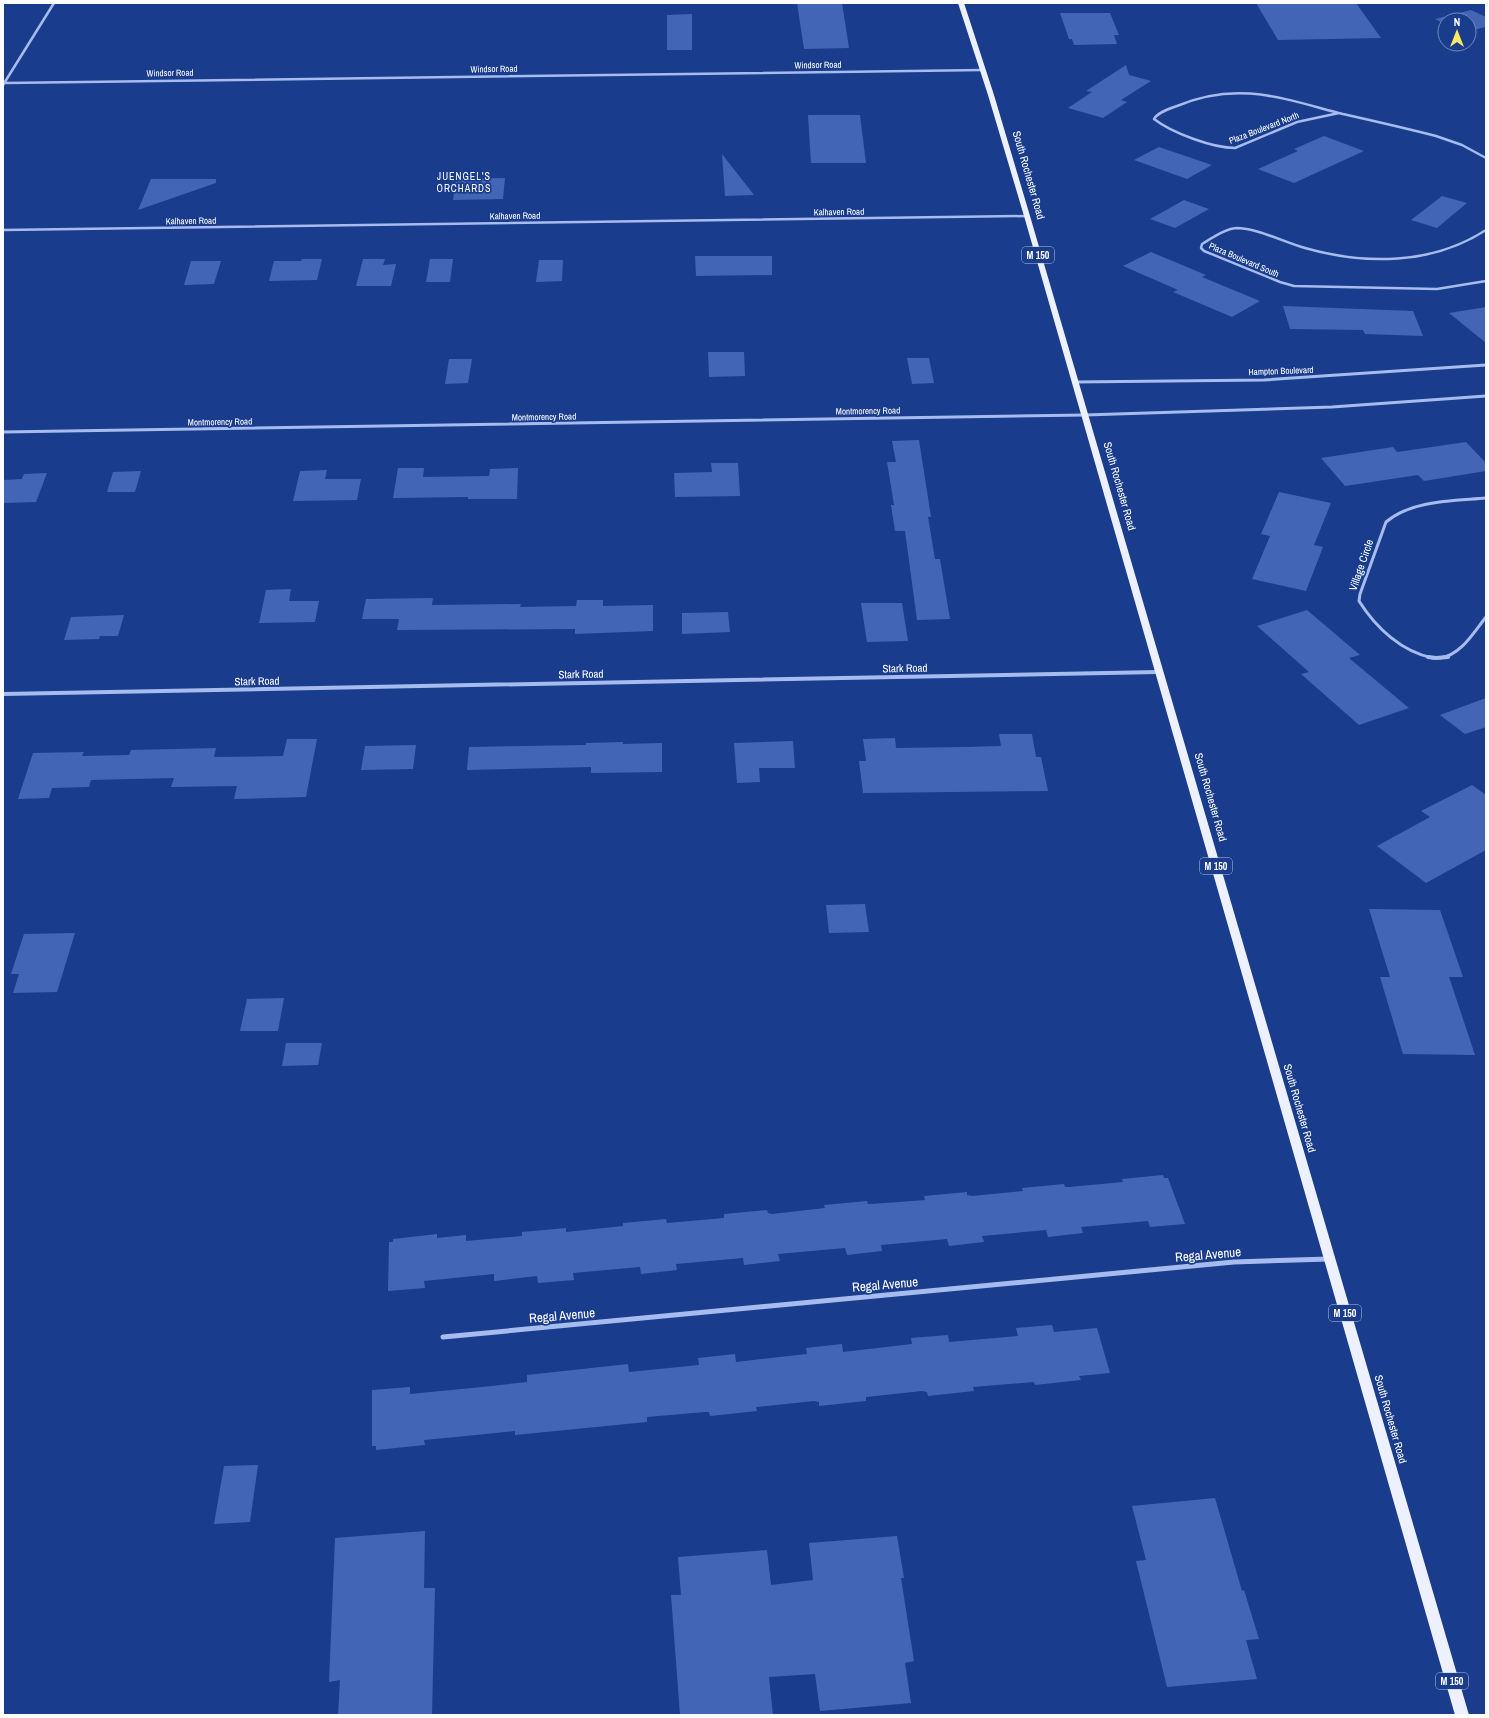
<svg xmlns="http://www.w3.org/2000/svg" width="1489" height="1718" font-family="'Archivo Narrow',sans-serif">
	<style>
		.building { fill: #4266b5 }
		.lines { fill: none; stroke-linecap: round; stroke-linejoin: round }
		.street-far3 { stroke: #a6bcee; stroke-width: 2.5 }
		.street-far2 { stroke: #a6bcee; stroke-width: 3 }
		.street-far1 { stroke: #a6bcee; stroke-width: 4 }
		.street { stroke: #a6bcee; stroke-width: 5 }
		.primary { fill: #edf1ff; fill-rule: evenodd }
		.labels { text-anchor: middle; stroke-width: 3.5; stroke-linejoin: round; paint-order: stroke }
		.far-street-label { font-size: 9px; fill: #fff; stroke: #1a3c8d }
		.far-neighbourhood-label { font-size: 10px; letter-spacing: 1px; fill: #fff; stroke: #1a3c8d }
		.shield { fill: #1a3c8d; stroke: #bac4dd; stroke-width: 1 }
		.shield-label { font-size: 10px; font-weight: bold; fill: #fff }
		.street-label { font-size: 11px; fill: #fff; stroke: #1a3c8d }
		.near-street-label { font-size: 13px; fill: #fff; stroke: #1a3c8d }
	</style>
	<rect width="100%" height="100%" fill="#1a3c8d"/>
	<path class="building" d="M 797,3 L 842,3 L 849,48 L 804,49 Z
		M 1256,3 L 1356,3 L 1381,38 L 1278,40 Z
		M 1471,10 L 1486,17 L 1486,27 L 1469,31 L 1469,20 L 1445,20 L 1445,24 L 1435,19 Z
		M 1060,13 L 1110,13 L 1119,35 L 1114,35 L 1117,44 L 1074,45 L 1072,39 L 1069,39 Z
		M 692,14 L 692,50 L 667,50 L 667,15 Z
		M 1126,65 L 1129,75 L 1151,81 L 1121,100 L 1127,102 L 1103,118 L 1068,108 L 1092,92 L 1086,91 Z
		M 808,115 L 860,115 L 866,163 L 811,163 Z
		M 1324,136 L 1364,151 L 1294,183 L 1258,169 L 1298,151 L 1294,149 Z
		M 1159,147 L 1212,165 L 1187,179 L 1134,160 Z
		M 722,154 L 754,195 L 725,196 Z
		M 505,178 L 503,199 L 453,200 L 456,179 Z
		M 151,179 L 216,179 L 216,183 L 138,210 Z
		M 1442,196 L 1467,203 L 1437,228 L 1411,220 Z
		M 1184,200 L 1209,209 L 1175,228 L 1150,219 Z
		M 1151,252 L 1206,275 L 1202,277 L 1260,301 L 1232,317 L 1173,292 L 1178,290 L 1123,266 Z
		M 695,256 L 772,256 L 772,275 L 696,276 Z
		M 302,259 L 322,259 L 317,280 L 269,281 L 274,261 L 301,261 Z
		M 363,259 L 385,259 L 383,265 L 396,264 L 391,286 L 356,286 Z
		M 430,259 L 453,259 L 450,282 L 426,282 Z
		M 539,260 L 563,260 L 562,281 L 536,282 Z
		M 191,261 L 221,261 L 214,284 L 184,285 Z
		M 1283,306 L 1413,311 L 1423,336 L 1365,334 L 1363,330 L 1290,329 Z
		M 1486,307 L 1486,343 L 1449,313 Z
		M 708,352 L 744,352 L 745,376 L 709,377 Z
		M 907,358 L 929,358 L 934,383 L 912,384 Z
		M 449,359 L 472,359 L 468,383 L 445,384 Z
		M 919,440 L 931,517 L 928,517 L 935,559 L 940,559 L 950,619 L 917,620 L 905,531 L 895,531 L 891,505 L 894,505 L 887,462 L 896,462 L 892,441 Z
		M 1466,442 L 1486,463 L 1486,471 L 1424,481 L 1418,475 L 1345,486 L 1321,458 L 1393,447 L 1397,452 Z
		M 711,463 L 738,463 L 740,496 L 675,497 L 674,473 L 712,472 Z
		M 398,468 L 424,468 L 423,477 L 489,476 L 490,469 L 518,468 L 517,499 L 468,499 L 468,497 L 393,498 Z
		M 327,470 L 325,479 L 361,479 L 357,500 L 293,501 L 300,471 Z
		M 141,471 L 135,492 L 107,492 L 113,472 Z
		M 47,473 L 36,502 L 3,503 L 3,480 L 22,479 L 24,474 Z
		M 1279,492 L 1331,503 L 1314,545 L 1323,547 L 1306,591 L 1252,579 L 1270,536 L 1261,534 Z
		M 291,589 L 289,601 L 319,601 L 315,622 L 259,623 L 266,590 Z
		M 433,598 L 432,605 L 521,604 L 520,607 L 576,606 L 577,600 L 603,600 L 603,606 L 653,605 L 653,631 L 575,634 L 575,629 L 397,630 L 399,619 L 362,619 L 366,599 Z
		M 861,603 L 902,603 L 908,641 L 867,642 Z
		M 1307,610 L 1360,655 L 1349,658 L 1409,708 L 1359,725 L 1301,674 L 1309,672 L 1257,626 Z
		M 728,612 L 730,632 L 682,634 L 682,613 Z
		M 124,615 L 118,636 L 100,636 L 99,639 L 64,640 L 71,617 Z
		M 1486,698 L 1486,727 L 1465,734 L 1440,715 Z
		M 999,734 L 1032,734 L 1036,757 L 1041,757 L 1048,791 L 863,793 L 859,761 L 866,761 L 863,739 L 895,738 L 896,748 L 965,747 L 1001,746 Z
		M 287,739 L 317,739 L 306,797 L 234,799 L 237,786 L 171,787 L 174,778 L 91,780 L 89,787 L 52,788 L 49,798 L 18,799 L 33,753 L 84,752 L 82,756 L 129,755 L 131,750 L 216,748 L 214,757 L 283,756 Z
		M 793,741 L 795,768 L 759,768 L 760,782 L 737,783 L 734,743 Z
		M 623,742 L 623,744 L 662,743 L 662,772 L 591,773 L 591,767 L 467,770 L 469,747 L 586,745 L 586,743 Z
		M 416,745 L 413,769 L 361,770 L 365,746 Z
		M 1472,785 L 1486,795 L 1486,850 L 1426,883 L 1377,846 L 1430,817 L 1421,811 Z
		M 865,904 L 869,932 L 829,933 L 826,905 Z
		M 1369,909 L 1440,910 L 1463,977 L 1449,977 L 1475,1055 L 1403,1054 L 1380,977 L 1390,977 Z
		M 75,933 L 57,992 L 13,993 L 19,974 L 11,974 L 24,934 Z
		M 284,998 L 278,1031 L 240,1031 L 247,999 Z
		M 286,1043 L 322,1043 L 318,1065 L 282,1066 Z
		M 1163,1175 L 1164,1178 L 1168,1178 L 1185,1224 L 1150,1227 L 1148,1221 L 1081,1227 L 1083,1233 L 1048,1237 L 1046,1230 L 982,1236 L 984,1242 L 949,1246 L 947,1239 L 881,1245 L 882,1251 L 847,1255 L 845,1248 L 778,1254 L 780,1261 L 744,1265 L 743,1258 L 676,1264 L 677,1270 L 641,1274 L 640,1267 L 573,1273 L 574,1280 L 538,1283 L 537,1276 L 494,1281 L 494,1274 L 424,1281 L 425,1288 L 388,1291 L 389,1242 L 393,1242 L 393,1239 L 437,1234 L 437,1238 L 466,1235 L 466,1241 L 522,1236 L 522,1232 L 566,1228 L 566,1232 L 623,1226 L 623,1223 L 666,1219 L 667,1223 L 724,1218 L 724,1214 L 767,1210 L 768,1213 L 772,1214 L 825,1208 L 824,1205 L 867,1201 L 868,1204 L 872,1204 L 925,1200 L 924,1196 L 967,1192 L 967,1195 L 972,1196 L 1023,1191 L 1022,1188 L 1064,1184 L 1065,1187 L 1069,1187 L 1123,1182 L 1122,1179 Z
		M 1052,1325 L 1054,1332 L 1097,1328 L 1110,1373 L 1079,1376 L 1081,1380 L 1035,1385 L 1034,1382 L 973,1387 L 974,1391 L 928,1396 L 927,1392 L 922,1391 L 866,1397 L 866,1401 L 819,1406 L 819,1402 L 814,1401 L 756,1407 L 757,1411 L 710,1416 L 709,1412 L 705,1412 L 647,1417 L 647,1422 L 515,1435 L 515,1431 L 456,1437 L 424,1440 L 425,1445 L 376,1450 L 376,1446 L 372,1446 L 372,1390 L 410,1387 L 410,1394 L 482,1387 L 527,1382 L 527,1375 L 628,1364 L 629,1372 L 699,1365 L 698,1358 L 735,1354 L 736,1362 L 807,1354 L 806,1348 L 842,1344 L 843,1352 L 912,1344 L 911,1338 L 948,1335 L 949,1342 L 1018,1336 L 1016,1328 Z
		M 258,1465 L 250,1522 L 214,1524 L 224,1466 Z
		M 1215,1498 L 1242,1591 L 1244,1590 L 1259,1639 L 1246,1640 L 1257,1679 L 1167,1687 L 1136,1561 L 1146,1560 L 1132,1506 Z
		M 425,1531 L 424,1588 L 435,1588 L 432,1715 L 338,1715 L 340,1680 L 329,1682 L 335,1538 Z
		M 897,1536 L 904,1578 L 901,1578 L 914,1661 L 905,1663 L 911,1703 L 820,1711 L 815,1674 L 769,1677 L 773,1715 L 680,1715 L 671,1595 L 681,1595 L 678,1557 L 767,1550 L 771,1585 L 813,1580 L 809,1543 Z"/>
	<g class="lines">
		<path class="street-far3" d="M 5,83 L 983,70
			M 3,85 L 54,3
			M 1339,113 L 1297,122 L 1235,148 C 1213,148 1172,133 1154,119 C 1158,112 1169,109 1177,106 C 1238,80 1284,99 1343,114 C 1374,121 1405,128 1436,136 L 1462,145 L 1486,158
			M 3,230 L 1027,216
			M 1486,230 C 1432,265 1365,265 1305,248 C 1284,242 1259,229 1238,228 C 1226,228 1212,238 1202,244 L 1201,248 L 1204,251 L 1280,282 L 1294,286 L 1437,289 L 1486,281"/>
		<path class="street-far2" d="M 1075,382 L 1264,380 L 1486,365
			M 3,432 L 1085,415 L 1332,407 L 1486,396
			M 1433,658 C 1402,652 1376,628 1359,601 L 1360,594 L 1386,522 C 1412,500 1453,501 1486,498
			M 1440,658 C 1461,655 1474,632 1486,617"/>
		<path class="street-far1" d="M 1428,657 L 1436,658 L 1448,657
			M 3,694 L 1158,672"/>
		<path class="street" d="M 443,1337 L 1234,1262 L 1329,1259"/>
		<path class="primary" d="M 958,3 L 964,3 L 994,95 L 1030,216 L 1469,1715 L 1455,1715 L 1024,216 L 988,95 Z"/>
	</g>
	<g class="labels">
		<g class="far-street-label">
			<text transform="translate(818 65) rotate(-1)" y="3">Windsor Road</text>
			<text transform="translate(494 69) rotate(-1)" y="3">Windsor Road</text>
			<text transform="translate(170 73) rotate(-1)" y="3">Windsor Road</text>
			<text transform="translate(1264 128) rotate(-21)" y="3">Plaza Boulevard North</text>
			<text transform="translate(839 212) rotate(-1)" y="3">Kalhaven Road</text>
			<text transform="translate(515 216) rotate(-1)" y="3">Kalhaven Road</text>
			<text transform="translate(191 221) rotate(-1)" y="3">Kalhaven Road</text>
			<text transform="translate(1244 260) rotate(23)" y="3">Plaza Boulevard South</text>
			<text transform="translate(1281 371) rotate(-2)" y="3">Hampton Boulevard</text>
			<text transform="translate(868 411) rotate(-1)" y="3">Montmorency Road</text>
			<text transform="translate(544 417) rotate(-1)" y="3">Montmorency Road</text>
			<text transform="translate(220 422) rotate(-1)" y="3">Montmorency Road</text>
		</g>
		<g class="far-neighbourhood-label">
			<text x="464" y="180">JUENGEL'S<tspan x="464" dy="12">ORCHARDS</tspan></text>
		</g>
		<g class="shield">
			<rect x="1022" y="247" width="32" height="16" rx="3"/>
			<rect x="1200" y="858" width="32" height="16" rx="3"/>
			<rect x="1329" y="1305" width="32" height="16" rx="3"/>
			<rect x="1436" y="1673" width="32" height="16" rx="3"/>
		</g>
		<g class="shield-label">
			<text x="1038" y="259">M 150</text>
			<text x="1216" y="870">M 150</text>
			<text x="1345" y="1317">M 150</text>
			<text x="1452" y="1685">M 150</text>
		</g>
		<g class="street-label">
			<text transform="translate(1029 175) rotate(74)" y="4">South Rochester Road</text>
			<text transform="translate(1120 486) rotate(74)" y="4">South Rochester Road</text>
			<text transform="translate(1361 565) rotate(-71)" y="4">Village Circle</text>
			<text transform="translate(905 668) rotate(-1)" y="4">Stark Road</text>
			<text transform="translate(581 674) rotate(-1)" y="4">Stark Road</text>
			<text transform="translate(257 681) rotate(-1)" y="4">Stark Road</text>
			<text transform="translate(1211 797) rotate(74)" y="4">South Rochester Road</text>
			<text transform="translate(1300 1108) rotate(74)" y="4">South Rochester Road</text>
			<text transform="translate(1391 1419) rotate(74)" y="4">South Rochester Road</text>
		</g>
		<g class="near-street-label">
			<text transform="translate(1208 1254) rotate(-5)" y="5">Regal Avenue</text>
			<text transform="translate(885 1284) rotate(-5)" y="5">Regal Avenue</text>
			<text transform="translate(562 1315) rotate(-5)" y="5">Regal Avenue</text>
		</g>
	</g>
	<rect width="1489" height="1718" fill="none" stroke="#ffffff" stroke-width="8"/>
	<g transform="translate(1457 32)"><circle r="19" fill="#1a3c8d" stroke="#768abb"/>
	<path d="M0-3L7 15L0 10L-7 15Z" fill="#ffe763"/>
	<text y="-6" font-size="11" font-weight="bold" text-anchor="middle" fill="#ffffff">N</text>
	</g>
</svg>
